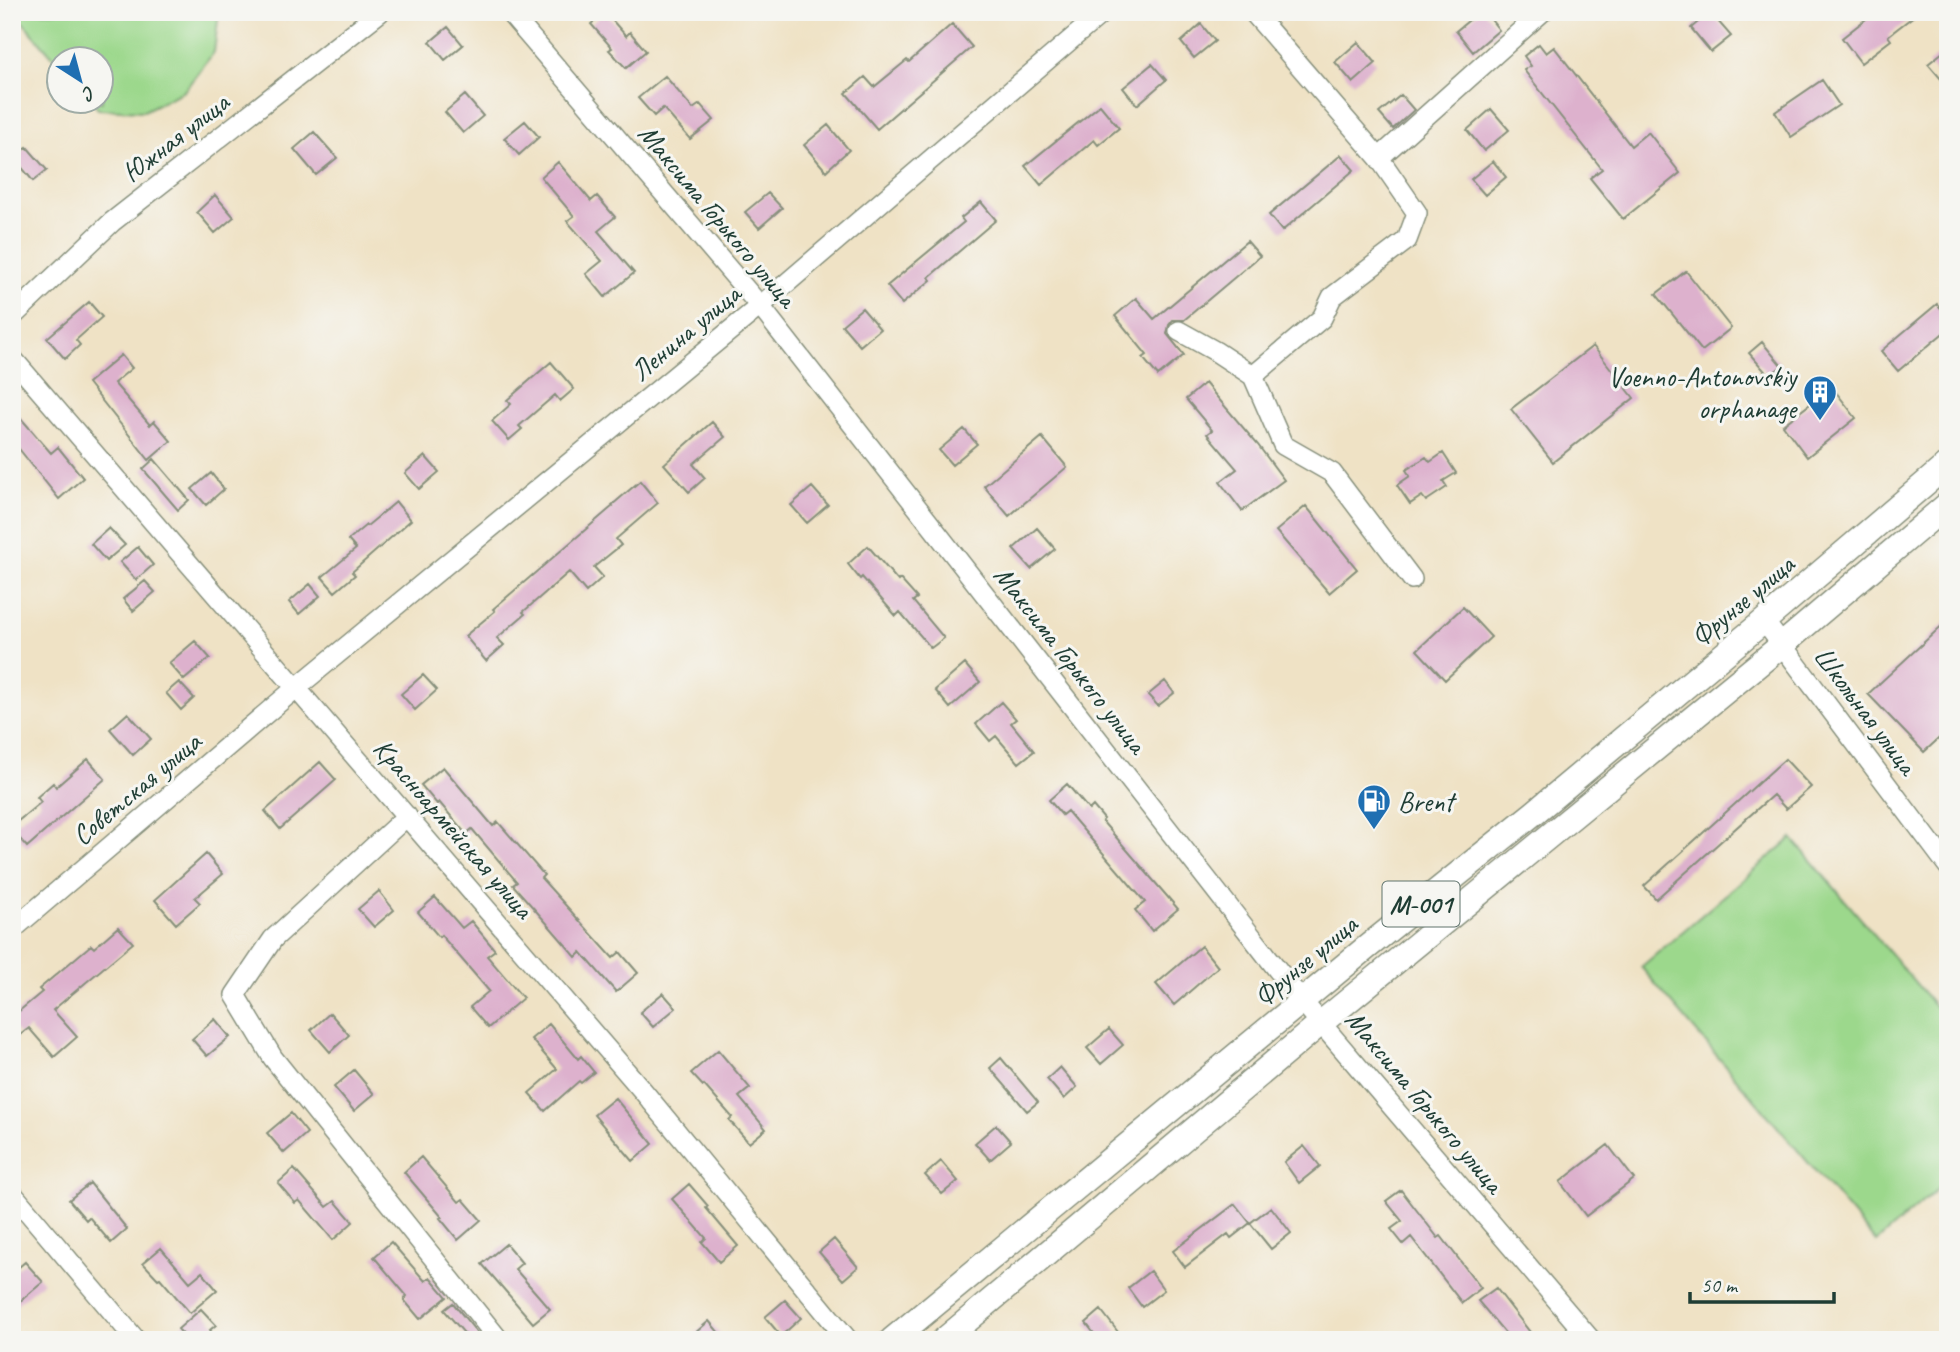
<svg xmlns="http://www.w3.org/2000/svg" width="1960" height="1352" font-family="Caveat,sans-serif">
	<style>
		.green { fill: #9cd88c; stroke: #5e8a60; stroke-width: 2 }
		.building { fill: #ddb1cd }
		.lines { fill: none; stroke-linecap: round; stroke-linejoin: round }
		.minor-casing { stroke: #87907c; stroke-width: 22 }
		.major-casing { stroke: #87907c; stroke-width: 27 }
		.minor { stroke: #fff; stroke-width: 19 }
		.major { stroke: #fff; stroke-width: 24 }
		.labels { text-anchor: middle; stroke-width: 6; stroke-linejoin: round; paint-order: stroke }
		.shield { fill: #f6f6f2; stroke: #60746d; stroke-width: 2 }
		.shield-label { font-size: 26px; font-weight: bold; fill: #1f3d34 }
		.street-label { font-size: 28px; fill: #1f3d34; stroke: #f6f6f2 }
		.poi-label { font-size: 28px; fill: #1f3d34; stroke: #f6f6f2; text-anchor: end }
	</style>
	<rect width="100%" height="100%" fill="#f6f6f2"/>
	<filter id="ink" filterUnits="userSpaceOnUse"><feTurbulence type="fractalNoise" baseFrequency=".0143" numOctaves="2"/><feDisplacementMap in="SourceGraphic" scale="14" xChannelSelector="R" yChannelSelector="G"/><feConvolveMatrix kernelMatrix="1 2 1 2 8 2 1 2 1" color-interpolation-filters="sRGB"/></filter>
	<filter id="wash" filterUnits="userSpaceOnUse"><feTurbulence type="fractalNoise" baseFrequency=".00686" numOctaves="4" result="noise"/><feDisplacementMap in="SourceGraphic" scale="28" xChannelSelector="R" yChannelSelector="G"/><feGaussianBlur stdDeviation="1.57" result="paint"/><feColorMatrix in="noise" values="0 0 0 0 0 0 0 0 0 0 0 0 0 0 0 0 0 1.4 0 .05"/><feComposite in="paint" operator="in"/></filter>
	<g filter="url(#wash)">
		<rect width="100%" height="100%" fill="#efe2c5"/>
		<path class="green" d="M 14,12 L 219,12 L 214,52 L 184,91 L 144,111 L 98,109 L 92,102 L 102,102 L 102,60 L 60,60 L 59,64 Z
			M 1792,838 L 1948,1021 L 1948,1180 L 1876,1242 L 1641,967 Z"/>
		<g id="blocks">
			<path class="building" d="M 605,12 L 626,36 L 630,32 L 646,51 L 626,68 L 609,50 L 612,48 L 591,24 Z
				M 1479,12 L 1485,12 L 1499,30 L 1473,52 L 1456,31 Z
				M 1710,12 L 1731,36 L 1711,52 L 1691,28 Z
				M 1875,12 L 1919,12 L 1888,36 L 1891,40 L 1861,63 L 1842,38 Z
				M 952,24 L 972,47 L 877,129 L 846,93 L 865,77 L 874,87 L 907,60 L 909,62 Z
				M 1201,24 L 1215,41 L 1194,58 L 1181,42 Z
				M 448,27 L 463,45 L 445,60 L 430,42 Z
				M 1358,42 L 1376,63 L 1353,83 L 1335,62 Z
				M 1539,44 L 1546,53 L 1554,47 L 1631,146 L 1648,132 L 1680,173 L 1623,219 L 1590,178 L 1602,169 L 1524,70 L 1531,66 L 1524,56 Z
				M 1948,48 L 1948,87 L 1928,64 Z
				M 1152,64 L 1166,80 L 1137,105 L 1123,88 Z
				M 665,76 L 693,109 L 700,104 L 714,120 L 690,139 L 663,108 L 654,116 L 638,98 Z
				M 1822,80 L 1839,105 L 1791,137 L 1775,112 Z
				M 465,95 L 483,116 L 463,133 L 445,112 Z
				M 1401,95 L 1414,110 L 1393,129 L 1379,113 Z
				M 1100,105 L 1119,128 L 1098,145 L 1094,140 L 1041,185 L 1025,166 Z
				M 1491,109 L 1509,130 L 1484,151 L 1467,130 Z
				M 525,121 L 539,137 L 519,155 L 504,138 Z
				M 828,125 L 849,150 L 826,171 L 804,145 Z
				M 314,132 L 337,158 L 316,175 L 294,149 Z
				M 27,147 L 47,170 L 33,181 L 14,158 Z
				M 1341,155 L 1354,170 L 1282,231 L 1269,215 Z
				M 1493,161 L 1506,177 L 1485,195 L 1471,179 Z
				M 558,162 L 591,201 L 597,196 L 615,217 L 598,231 L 634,273 L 605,297 L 586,274 L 602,261 L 567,221 L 574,216 L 541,177 Z
				M 768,193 L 782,208 L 759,228 L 745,212 Z
				M 215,195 L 234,217 L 215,233 L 197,212 Z
				M 981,202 L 996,220 L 929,277 L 931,280 L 902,304 L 887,286 L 964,222 L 961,218 Z
				M 1247,241 L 1260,256 L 1184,320 L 1173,320 L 1169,325 L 1167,334 L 1184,355 L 1158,376 L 1143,358 L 1147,355 L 1115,316 L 1136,298 L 1154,319 Z
				M 1686,271 L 1731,328 L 1702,351 L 1656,294 Z
				M 89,302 L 102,317 L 76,340 L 80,345 L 65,359 L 47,338 Z
				M 1937,304 L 1948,316 L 1948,329 L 1898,371 L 1881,351 Z
				M 862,308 L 880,329 L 860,346 L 842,325 Z
				M 1762,342 L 1782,366 L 1769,376 L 1749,353 Z
				M 1593,346 L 1634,398 L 1553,462 L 1511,409 Z
				M 121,355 L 132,368 L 114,383 L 150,425 L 154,421 L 171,441 L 149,460 L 88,383 Z
				M 551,362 L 574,389 L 560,401 L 555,395 L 519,426 L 522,429 L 509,440 L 492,421 L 511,404 L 507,400 Z
				M 1205,383 L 1258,445 L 1284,480 L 1242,511 L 1220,482 L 1237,469 L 1207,434 L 1212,430 L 1186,399 Z
				M 1832,387 L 1856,418 L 1807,457 L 1783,425 Z
				M 12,408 L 51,453 L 58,447 L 83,478 L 59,499 L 12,440 Z
				M 712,422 L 725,437 L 693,464 L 705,478 L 689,492 L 664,464 Z
				M 964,429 L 977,444 L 952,465 L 939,450 Z
				M 1042,437 L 1067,467 L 1009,516 L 984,486 Z
				M 1443,453 L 1456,473 L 1443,481 L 1447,487 L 1426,501 L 1422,496 L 1410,504 L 1397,485 L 1410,476 L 1406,470 L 1426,457 L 1430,462 Z
				M 425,456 L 439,472 L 419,489 L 405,473 Z
				M 154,459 L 189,500 L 178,510 L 143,469 Z
				M 211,473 L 224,489 L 206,505 L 192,489 Z
				M 640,481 L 658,503 L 616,539 L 621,545 L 594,567 L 603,577 L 586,592 L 569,572 L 523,612 L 525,614 L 497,638 L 504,645 L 486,661 L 465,636 L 495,611 L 493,609 L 613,506 L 612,505 Z
				M 812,487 L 828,505 L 807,523 L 791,505 Z
				M 396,502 L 411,520 L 352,572 L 355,575 L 335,592 L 322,577 L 356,549 L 348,540 L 366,525 L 367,526 Z
				M 1306,506 L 1357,569 L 1329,593 L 1276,531 Z
				M 109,528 L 125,545 L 106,561 L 91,544 Z
				M 1037,528 L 1055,549 L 1031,569 L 1013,549 Z
				M 868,546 L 898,581 L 900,579 L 917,598 L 913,601 L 944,638 L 931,648 L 900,612 L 896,616 L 862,577 L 860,579 L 848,564 Z
				M 138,547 L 153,565 L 136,580 L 120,562 Z
				M 145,581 L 155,592 L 133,611 L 123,599 Z
				M 310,584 L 320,596 L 299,614 L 289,602 Z
				M 1463,607 L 1491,637 L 1445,680 L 1417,650 Z
				M 1948,620 L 1948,730 L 1924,752 L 1868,694 Z
				M 195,641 L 210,658 L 184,680 L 169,663 Z
				M 965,664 L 980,682 L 950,708 L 935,690 Z
				M 423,675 L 437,690 L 415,710 L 401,694 Z
				M 1165,681 L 1174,693 L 1158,706 L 1148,695 Z
				M 179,682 L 194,698 L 181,710 L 166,693 Z
				M 1001,702 L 1016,719 L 1011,723 L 1034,751 L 1019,763 L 996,736 L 990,741 L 976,724 Z
				M 128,713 L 151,739 L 133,755 L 110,729 Z
				M 88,759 L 105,779 L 27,847 L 12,830 L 12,826 L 41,802 L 37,797 L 53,783 L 56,787 Z
				M 1785,759 L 1811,787 L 1786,809 L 1773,795 L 1656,899 L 1644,886 Z
				M 320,762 L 336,780 L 280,829 L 265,811 Z
				M 443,767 L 493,826 L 498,822 L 544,875 L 541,878 L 613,958 L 620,952 L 638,973 L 616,992 L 581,952 L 576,957 L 544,920 L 513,885 L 517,882 L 472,829 L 466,834 L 439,802 L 437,804 L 421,785 Z
				M 1067,784 L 1089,810 L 1093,806 L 1104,819 L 1102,821 L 1178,909 L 1152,931 L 1135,910 L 1145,902 L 1067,811 L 1062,815 L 1049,800 Z
				M 206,854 L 223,874 L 195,898 L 200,903 L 176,924 L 155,900 Z
				M 379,891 L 394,910 L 374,927 L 358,909 Z
				M 435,897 L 462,928 L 471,921 L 495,950 L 487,956 L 523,998 L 488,1028 L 470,1007 L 489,991 L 441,935 L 439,937 L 418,912 Z
				M 118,927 L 133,943 L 53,1010 L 77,1037 L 54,1057 L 29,1028 L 20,1035 L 12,1026 L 12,1017 L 42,992 L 39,989 L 91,945 L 94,948 Z
				M 1201,946 L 1218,967 L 1174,1005 L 1156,984 Z
				M 663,993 L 676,1008 L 653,1027 L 640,1012 Z
				M 330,1013 L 349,1035 L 330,1052 L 311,1030 Z
				M 215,1019 L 230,1037 L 207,1056 L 192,1039 Z
				M 549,1024 L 578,1059 L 581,1056 L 594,1072 L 581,1083 L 579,1081 L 545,1111 L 529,1093 L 557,1069 L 531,1039 Z
				M 1109,1029 L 1123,1045 L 1101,1064 L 1087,1048 Z
				M 718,1050 L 750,1088 L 739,1097 L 766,1129 L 749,1143 L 729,1120 L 732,1117 L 704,1085 L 703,1086 L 691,1073 Z
				M 1001,1058 L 1038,1102 L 1027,1111 L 990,1068 Z
				M 1060,1067 L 1077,1087 L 1064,1099 L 1047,1079 Z
				M 354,1070 L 374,1094 L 354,1111 L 334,1087 Z
				M 615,1098 L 653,1144 L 633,1161 L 594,1115 Z
				M 291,1113 L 307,1133 L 284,1153 L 267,1133 Z
				M 996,1125 L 1011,1142 L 990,1160 L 975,1143 Z
				M 1608,1145 L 1634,1179 L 1586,1216 L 1560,1182 Z
				M 1304,1146 L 1320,1166 L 1299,1183 L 1284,1162 Z
				M 421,1157 L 459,1202 L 463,1199 L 481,1220 L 458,1240 L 440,1218 L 442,1217 L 404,1172 Z
				M 941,1161 L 958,1181 L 942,1194 L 925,1175 Z
				M 294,1169 L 327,1207 L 335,1201 L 353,1222 L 333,1240 L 299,1200 L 295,1203 L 278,1183 Z
				M 90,1183 L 127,1229 L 111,1243 L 89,1217 L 86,1220 L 69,1200 Z
				M 689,1184 L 708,1206 L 706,1208 L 738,1246 L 719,1262 L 702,1242 L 706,1238 L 672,1199 Z
				M 1401,1190 L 1438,1238 L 1441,1236 L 1481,1288 L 1462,1303 L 1411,1237 L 1403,1244 L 1391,1229 L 1402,1221 L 1386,1201 Z
				M 1235,1204 L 1250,1223 L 1231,1238 L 1228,1234 L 1185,1267 L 1173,1251 Z
				M 1271,1207 L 1291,1233 L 1271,1249 L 1250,1223 Z
				M 834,1239 L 858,1267 L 843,1280 L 819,1252 Z
				M 391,1242 L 425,1281 L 430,1277 L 447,1297 L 420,1319 L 404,1300 L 407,1296 L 374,1257 Z
				M 506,1244 L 522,1263 L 515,1269 L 550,1309 L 533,1323 L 482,1264 Z
				M 161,1248 L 190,1282 L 202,1272 L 217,1290 L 190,1313 L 160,1278 L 158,1279 L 143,1263 Z
				M 25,1262 L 43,1282 L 12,1308 L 12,1273 Z
				M 1150,1271 L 1164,1290 L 1142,1307 L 1128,1288 Z
				M 1496,1288 L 1536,1340 L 1511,1340 L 1478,1301 Z
				M 785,1300 L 801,1318 L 781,1336 L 765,1317 Z
				M 453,1303 L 483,1340 L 470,1340 L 444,1310 Z
				M 201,1309 L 216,1325 L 210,1330 L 218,1340 L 188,1340 L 178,1329 Z
				M 1101,1310 L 1118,1332 L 1108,1340 L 1099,1340 L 1086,1323 Z
				M 709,1321 L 725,1340 L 687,1340 Z"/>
		</g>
	</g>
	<g filter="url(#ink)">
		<use href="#blocks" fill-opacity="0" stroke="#87907c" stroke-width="2"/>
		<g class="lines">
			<g class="minor-casing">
				<path id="minor" d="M 509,12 L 760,306 L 1302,1001 L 1591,1340
					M 1379,158 L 1542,12
					M 12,317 L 112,222 L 380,12
					M 1179,331 L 1215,351 L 1253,376 L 1322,318 L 1332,297 L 1407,240 L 1417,213 L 1379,158 L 1253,12
					M 12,358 L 643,1091 L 848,1340
					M 1253,376 L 1283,445 L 1332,473 L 1412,579
					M 1764,621 L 1948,866
					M 407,816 L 273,939 L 235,995 L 273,1058 L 499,1340
					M 12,930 L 296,688 L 760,306 L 1103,12
					M 12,1193 L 136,1340"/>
			</g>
			<g class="major-casing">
				<path id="major" d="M 892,1340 L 1366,948 L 1534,813 L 1764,621 L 1948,464
					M 944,1340 L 1321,1023 L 1782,645 L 1948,504"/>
			</g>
			<use href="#minor" class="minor"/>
			<use href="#major" class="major"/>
		</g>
	</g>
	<defs>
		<g id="building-pin" transform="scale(1.75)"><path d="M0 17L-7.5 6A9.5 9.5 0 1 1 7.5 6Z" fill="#1f6fb2" stroke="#f6f6f2"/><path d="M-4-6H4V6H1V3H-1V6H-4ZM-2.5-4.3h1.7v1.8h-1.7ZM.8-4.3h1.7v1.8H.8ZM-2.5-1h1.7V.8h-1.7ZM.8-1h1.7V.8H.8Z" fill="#fff"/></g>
		<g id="fuel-pin" transform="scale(1.75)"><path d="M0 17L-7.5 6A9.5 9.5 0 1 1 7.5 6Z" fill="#1f6fb2" stroke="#f6f6f2"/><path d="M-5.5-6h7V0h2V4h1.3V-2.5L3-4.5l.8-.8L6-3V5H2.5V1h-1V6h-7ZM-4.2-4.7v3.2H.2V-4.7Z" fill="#fff"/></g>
	</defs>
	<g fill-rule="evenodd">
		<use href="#building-pin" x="1820" y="392"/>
		<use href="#fuel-pin" x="1374" y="801"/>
	</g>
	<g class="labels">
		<rect class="shield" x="1382.5" y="881.5" width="77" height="45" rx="5"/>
		<g class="shield-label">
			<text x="1421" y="913">M-001</text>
		</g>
		<g class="street-label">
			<text transform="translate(175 137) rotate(-38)" y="10">Южная улица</text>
			<text transform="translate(718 215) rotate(50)" y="10">Максима Горького улица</text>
			<text transform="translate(685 332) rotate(-40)" y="10">Ленина улица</text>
			<text transform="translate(1742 600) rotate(-40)" y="10">Фрунзе улица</text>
			<text transform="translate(1071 659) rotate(52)" y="10">Максима Горького улица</text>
			<text transform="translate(1866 710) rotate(53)" y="10">Школьная улица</text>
			<text transform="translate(136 788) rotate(-40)" y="10">Советская улица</text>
			<text transform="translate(454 828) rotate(49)" y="10">Красноармейская улица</text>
			<text transform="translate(1305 960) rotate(-40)" y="10">Фрунзе улица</text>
			<text transform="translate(1425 1101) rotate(50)" y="10">Максима Горького улица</text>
		</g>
		<g class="poi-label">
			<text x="1796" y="386">Voenno-Antonovskiy<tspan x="1796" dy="32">orphanage</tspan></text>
			<text x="1398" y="811" text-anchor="start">Brent</text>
		</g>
	</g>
	<rect width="1960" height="1352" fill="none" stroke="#f6f6f2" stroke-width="42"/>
	<g transform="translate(80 80) rotate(144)"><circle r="33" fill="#f6f6f2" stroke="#a0aca6" stroke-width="2"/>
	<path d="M0-5L12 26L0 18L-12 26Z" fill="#1f6fb2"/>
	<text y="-10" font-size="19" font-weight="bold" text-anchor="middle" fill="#1f3d34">С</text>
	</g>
	<path d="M1690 1292v10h144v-10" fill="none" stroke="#1f3d34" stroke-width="3.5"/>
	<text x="1701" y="1292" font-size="21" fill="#1f3d34" stroke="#f6f6f2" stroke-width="5" paint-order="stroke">50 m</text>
</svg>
